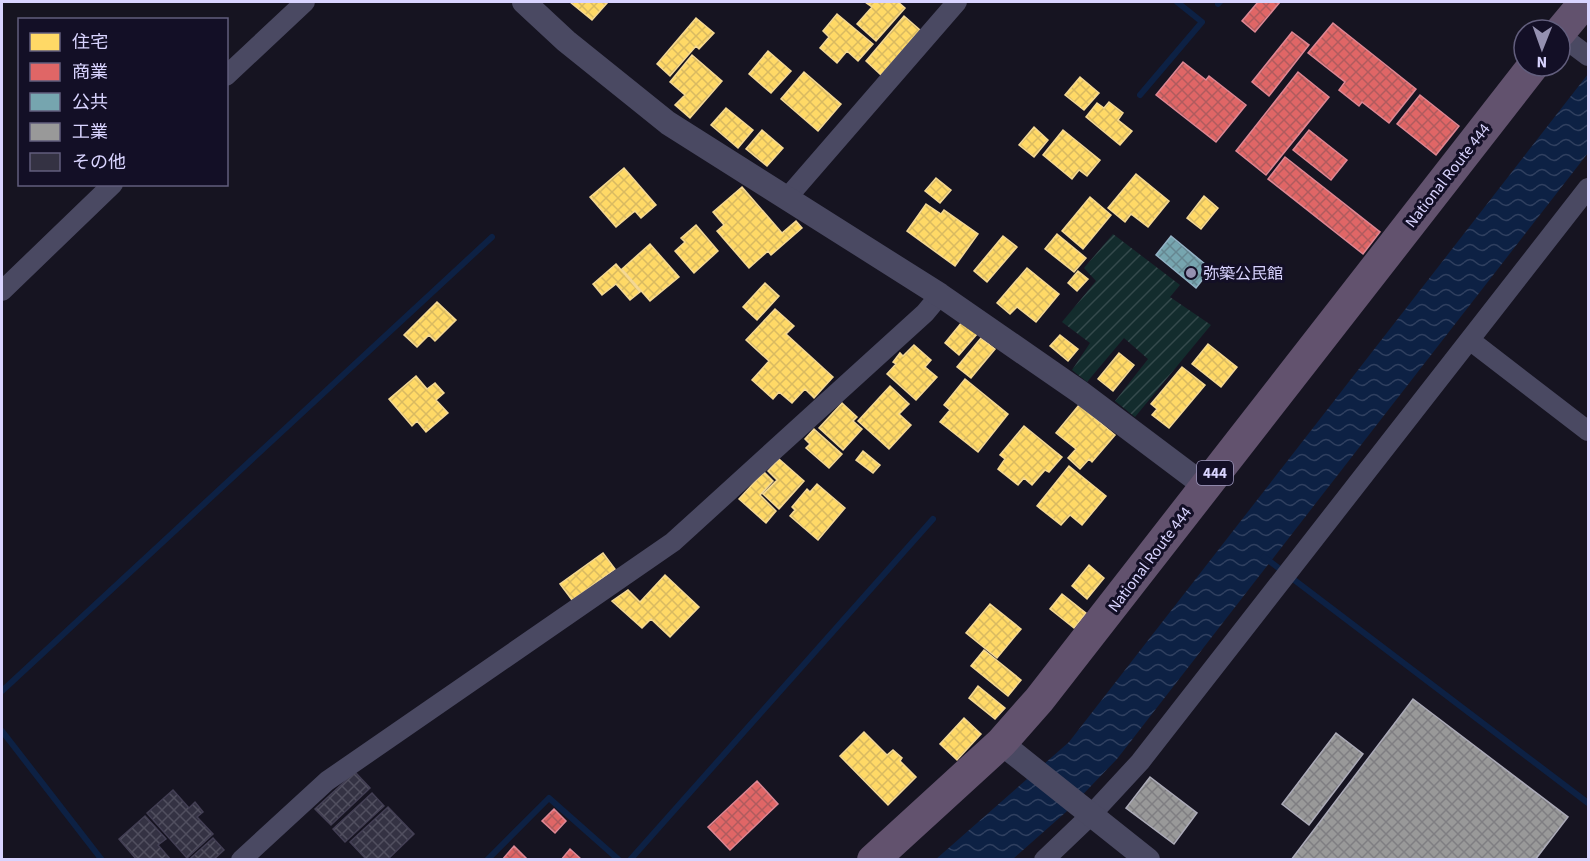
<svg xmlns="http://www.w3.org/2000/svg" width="1590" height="861" font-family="'Source Sans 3','Noto Sans JP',sans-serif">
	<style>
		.garden { fill: url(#garden-furrows) }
		.water { fill: url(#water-waves) }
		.homes { fill: url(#homes-cross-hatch); stroke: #f4d894; stroke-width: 1.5 }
		.shops { fill: url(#shops-cross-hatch); stroke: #de8794; stroke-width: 1.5 }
		.public { fill: url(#public-cross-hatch); stroke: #94b3c7; stroke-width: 1.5 }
		.industry { fill: url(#industry-cross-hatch); stroke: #acabb8; stroke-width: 1.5 }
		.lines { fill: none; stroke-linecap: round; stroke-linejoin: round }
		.stream { stroke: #0d2144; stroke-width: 6 }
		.building { fill: url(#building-cross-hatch); stroke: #433f54; stroke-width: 1.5 }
		.minor { stroke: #4a4962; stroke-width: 20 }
		.tertiary { stroke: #4a4962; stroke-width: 24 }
		.trunk { stroke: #62526e; stroke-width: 32 }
		.poi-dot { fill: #9591b1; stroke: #130f26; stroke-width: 2 }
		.labels { text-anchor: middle; stroke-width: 6; stroke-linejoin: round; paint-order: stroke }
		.shield { fill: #130f26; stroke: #9e99be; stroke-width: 1.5 }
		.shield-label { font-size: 15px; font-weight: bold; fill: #d9d4ff }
		.street-label { font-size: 16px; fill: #d9d4ff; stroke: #130f26 }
		.poi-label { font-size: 16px; fill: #d9d4ff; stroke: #130f26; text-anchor: start }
	</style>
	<defs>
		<pattern id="garden-furrows" width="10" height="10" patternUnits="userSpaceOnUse" patternTransform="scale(1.5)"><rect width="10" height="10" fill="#132c2d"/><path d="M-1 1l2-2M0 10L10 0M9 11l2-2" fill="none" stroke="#354a4c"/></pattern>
		<pattern id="water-waves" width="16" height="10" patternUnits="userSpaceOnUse" patternTransform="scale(1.5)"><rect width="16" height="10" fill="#0d2144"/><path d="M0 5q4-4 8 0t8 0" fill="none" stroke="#304060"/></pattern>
		<pattern id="homes-cross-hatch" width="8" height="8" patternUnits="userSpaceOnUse" patternTransform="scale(1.5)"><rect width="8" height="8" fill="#ffd966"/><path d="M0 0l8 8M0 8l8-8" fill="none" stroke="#d9ba61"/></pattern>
		<pattern id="shops-cross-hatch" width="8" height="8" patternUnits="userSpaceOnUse" patternTransform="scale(1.5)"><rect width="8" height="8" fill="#e06666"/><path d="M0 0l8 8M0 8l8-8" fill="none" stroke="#b05b5e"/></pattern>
		<pattern id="public-cross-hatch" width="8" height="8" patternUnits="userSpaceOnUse" patternTransform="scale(1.5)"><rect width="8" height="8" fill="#76a5af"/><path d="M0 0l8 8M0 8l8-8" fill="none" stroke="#668791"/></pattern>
		<pattern id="industry-cross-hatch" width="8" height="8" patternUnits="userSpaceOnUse" patternTransform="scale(1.5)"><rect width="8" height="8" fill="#999"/><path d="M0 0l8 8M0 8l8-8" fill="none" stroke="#7f7e82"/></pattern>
		<pattern id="building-cross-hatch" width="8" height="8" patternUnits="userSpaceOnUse" patternTransform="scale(1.5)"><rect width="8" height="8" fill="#343243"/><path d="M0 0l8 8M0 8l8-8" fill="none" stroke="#514f5f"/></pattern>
	</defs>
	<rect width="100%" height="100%" fill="#161421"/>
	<path class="garden" d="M 1113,234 L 1180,285 L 1170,297 L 1211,325 L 1135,417 L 1115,401 L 1148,359 L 1124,338 L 1087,382 L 1072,370 L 1090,343 L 1062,322 L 1096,281 L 1084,268 Z"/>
	<path class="water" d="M 1588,74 L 1588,153 L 1117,759 L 1066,812 L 1013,859 L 935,860 L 1069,742 Z"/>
	<path class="homes" d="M 570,2 L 608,2 L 592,20 Z
		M 865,2 L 898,2 L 905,8 L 876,41 L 857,24 L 872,7 Z
		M 837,14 L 873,44 L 858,61 L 847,51 L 837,63 L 820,48 L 829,37 L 823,31 Z
		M 904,16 L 920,30 L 881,75 L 866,61 Z
		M 696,18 L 714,33 L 699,49 L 696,46 L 670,76 L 657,64 Z
		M 768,51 L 791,71 L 771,93 L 749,74 Z
		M 692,55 L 722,81 L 690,118 L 675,105 L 685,95 L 670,82 Z
		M 804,72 L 841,104 L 818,131 L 781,99 Z
		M 1080,77 L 1099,93 L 1084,110 L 1065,95 Z
		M 1109,102 L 1123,113 L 1118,120 L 1132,131 L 1120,145 L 1086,117 L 1097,103 L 1104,108 Z
		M 726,108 L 753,130 L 738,148 L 711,125 Z
		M 1034,127 L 1048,140 L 1034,157 L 1019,145 Z
		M 762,130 L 783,148 L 767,166 L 746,149 Z
		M 1063,130 L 1100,160 L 1087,176 L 1079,170 L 1072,179 L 1043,155 Z
		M 624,168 L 656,205 L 641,218 L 635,211 L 616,227 L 590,197 Z
		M 1136,174 L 1169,201 L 1148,227 L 1131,214 L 1125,222 L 1108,208 Z
		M 936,178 L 951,190 L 940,203 L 925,191 Z
		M 742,187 L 782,233 L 796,221 L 802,228 L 771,255 L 768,251 L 749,268 L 717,231 L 724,225 L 713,212 Z
		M 1204,196 L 1218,208 L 1201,229 L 1187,218 Z
		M 1090,197 L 1111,215 L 1083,249 L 1062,231 Z
		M 926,204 L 941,214 L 944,210 L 978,234 L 955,266 L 907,231 Z
		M 696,225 L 718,251 L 694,273 L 675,251 L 685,242 L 681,238 Z
		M 1057,234 L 1086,258 L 1074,272 L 1045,249 Z
		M 1003,236 L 1017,247 L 987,282 L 974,271 Z
		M 650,244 L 679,277 L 650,301 L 622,269 Z
		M 616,264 L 640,292 L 630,300 L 616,284 L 602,295 L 593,284 Z
		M 1027,268 L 1059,294 L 1036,322 L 1017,307 L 1010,314 L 997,303 Z
		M 1078,271 L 1088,279 L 1077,291 L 1068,283 Z
		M 765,283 L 779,296 L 757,320 L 743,307 Z
		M 437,302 L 456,320 L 435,341 L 429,335 L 417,347 L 404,335 Z
		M 775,309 L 794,326 L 786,334 L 833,377 L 814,398 L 805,389 L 792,403 L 779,392 L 773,399 L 752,380 L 769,361 L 746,340 Z
		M 962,322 L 977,334 L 959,355 L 945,343 Z
		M 1060,335 L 1078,349 L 1068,361 L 1050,346 Z
		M 981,338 L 995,349 L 971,378 L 957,367 Z
		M 1208,344 L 1237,367 L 1221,387 L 1192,364 Z
		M 914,345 L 931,360 L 925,367 L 937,377 L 916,400 L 887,374 L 896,364 L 893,362 L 900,353 L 903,356 Z
		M 1119,353 L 1134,365 L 1113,391 L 1098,379 Z
		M 1182,367 L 1205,385 L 1169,428 L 1152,415 L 1157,409 L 1151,404 Z
		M 416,376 L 427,389 L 435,383 L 444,393 L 436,400 L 448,413 L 426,432 L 417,421 L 412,426 L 389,399 Z
		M 965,379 L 1008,414 L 978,452 L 940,422 L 950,410 L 944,405 Z
		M 890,386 L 909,404 L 899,414 L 911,425 L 889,449 L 858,421 Z
		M 842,403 L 857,417 L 853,421 L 862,429 L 843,450 L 819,428 Z
		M 1079,405 L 1115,435 L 1092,462 L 1089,459 L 1080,469 L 1068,458 L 1076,449 L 1056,433 Z
		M 1024,426 L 1062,457 L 1049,472 L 1045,470 L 1032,485 L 1024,478 L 1018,485 L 998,469 L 1005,459 L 1000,455 Z
		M 814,429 L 842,454 L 829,468 L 806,448 L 810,444 L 805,439 Z
		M 863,451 L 880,465 L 873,473 L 856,460 Z
		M 779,459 L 804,481 L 779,509 L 763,494 L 777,480 L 768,471 Z
		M 1069,466 L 1106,496 L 1082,525 L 1070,515 L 1061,525 L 1037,506 Z
		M 764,472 L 773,481 L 760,495 L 776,511 L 766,523 L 739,499 Z
		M 817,484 L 845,508 L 818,540 L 790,516 L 795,510 L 792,507 L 807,489 L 810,492 Z
		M 603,553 L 615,569 L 572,600 L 560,584 Z
		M 1089,565 L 1104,578 L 1087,599 L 1072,586 Z
		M 665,575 L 699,607 L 670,637 L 651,619 L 642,628 L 612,601 L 628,590 L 640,602 Z
		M 1062,594 L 1086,613 L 1074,628 L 1050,609 Z
		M 990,604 L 1021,629 L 997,658 L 966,633 Z
		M 984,650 L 1021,680 L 1008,696 L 971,666 Z
		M 978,686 L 1005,708 L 995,719 L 969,698 Z
		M 964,718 L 981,734 L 957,760 L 940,744 Z
		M 864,732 L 887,755 L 893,750 L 902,758 L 900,761 L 916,777 L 888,805 L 840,756 Z"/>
	<path class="shops" d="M 1258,2 L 1280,2 L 1255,32 L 1242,21 Z
		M 1333,23 L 1416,89 L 1389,123 L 1362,102 L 1359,106 L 1339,90 L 1345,82 L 1308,53 Z
		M 1292,32 L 1309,45 L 1269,96 L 1252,82 Z
		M 1183,62 L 1206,80 L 1209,76 L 1246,105 L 1216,142 L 1156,95 Z
		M 1298,72 L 1329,97 L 1266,175 L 1236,151 Z
		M 1420,95 L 1459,126 L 1436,155 L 1397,124 Z
		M 1309,130 L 1347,160 L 1331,180 L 1293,150 Z
		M 1285,157 L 1380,232 L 1363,254 L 1268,179 Z
		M 757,781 L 778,804 L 730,850 L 708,827 Z
		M 554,809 L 566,821 L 555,833 L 542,821 Z
		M 514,846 L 528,860 L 502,860 Z
		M 570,849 L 582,860 L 561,860 Z"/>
	<path class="public" d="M 1171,236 L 1211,269 L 1196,288 L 1156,255 Z"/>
	<path class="industry" d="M 1413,699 L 1568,817 L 1535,860 L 1291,860 Z
		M 1336,733 L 1363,754 L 1309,825 L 1282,804 Z
		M 1150,777 L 1197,813 L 1174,844 L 1126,808 Z"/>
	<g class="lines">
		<path class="stream" d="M 1218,4 L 1220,2
			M 1140,95 L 1202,22 L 1177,2
			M 1264,557 L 1588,803
			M 2,691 L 492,237
			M 2,731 L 102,860
			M 487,860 L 549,798 L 619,860
			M 630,860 L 933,519"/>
	</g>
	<path class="building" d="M 355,772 L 370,788 L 331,825 L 315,809 Z
		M 173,790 L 189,808 L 195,802 L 203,812 L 197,817 L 213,834 L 187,858 L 147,813 Z
		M 372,793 L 384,806 L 345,842 L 333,829 Z
		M 388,807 L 414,834 L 387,860 L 367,860 L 350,842 Z
		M 145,816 L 166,839 L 158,845 L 171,860 L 137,860 L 119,839 Z
		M 213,838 L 224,850 L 213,860 L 192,860 L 191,858 Z"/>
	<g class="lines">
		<path class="minor" d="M 1560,35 L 1588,56
			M 226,76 L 305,2
			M 786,199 L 957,2
			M 2,291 L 113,184
			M 1471,341 L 1588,431
			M 241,860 L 327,781 L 673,542 L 925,313 L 940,295
			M 1044,860 L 1090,816 L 1140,762 L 1588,188"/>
		<path class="tertiary" d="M 524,2 L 566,41 L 668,123 L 940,295 L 1080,392 L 1205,486
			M 1001,743 L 1148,860"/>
		<path class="trunk" d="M 1560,32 L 1585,2
			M 873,860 L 1001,743 L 1039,700 L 1533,66"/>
	</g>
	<circle class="poi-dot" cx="1191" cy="273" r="6"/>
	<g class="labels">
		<rect class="shield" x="1197" y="461" width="36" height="24" rx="4.5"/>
		<g class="shield-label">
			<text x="1215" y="478">444</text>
		</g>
		<g class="street-label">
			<text transform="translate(1447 175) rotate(-52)" y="6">National Route 444</text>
			<text transform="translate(1149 559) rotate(-53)" y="6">National Route 444</text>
		</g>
		<g class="poi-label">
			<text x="1203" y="279">弥築公民館</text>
		</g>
	</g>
	<rect width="1590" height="861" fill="none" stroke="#d9d4ff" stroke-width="6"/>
	<rect x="18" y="18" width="210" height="168" fill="#130f26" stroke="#625e7d" stroke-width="1.5"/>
	<rect x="30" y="33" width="30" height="18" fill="#ffd966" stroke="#625e7d" stroke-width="1.5"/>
	<text x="72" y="48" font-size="18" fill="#d9d4ff">住宅</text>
	<rect x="30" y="63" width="30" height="18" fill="#e06666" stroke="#625e7d" stroke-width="1.5"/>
	<text x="72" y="78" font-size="18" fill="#d9d4ff">商業</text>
	<rect x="30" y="93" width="30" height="18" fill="#76a5af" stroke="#625e7d" stroke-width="1.5"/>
	<text x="72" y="108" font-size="18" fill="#d9d4ff">公共</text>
	<rect x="30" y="123" width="30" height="18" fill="#999999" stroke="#625e7d" stroke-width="1.5"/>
	<text x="72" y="138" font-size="18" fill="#d9d4ff">工業</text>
	<rect x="30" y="153" width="30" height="18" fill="#343243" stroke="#625e7d" stroke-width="1.5"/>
	<text x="72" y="168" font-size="18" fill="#d9d4ff">その他</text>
	<g transform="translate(1542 48) rotate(181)"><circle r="28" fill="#130f26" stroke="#625e7d" stroke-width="1.5"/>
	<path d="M0-4.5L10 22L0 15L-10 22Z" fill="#9591b1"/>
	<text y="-9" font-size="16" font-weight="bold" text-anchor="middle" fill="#d9d4ff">N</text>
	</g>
</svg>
